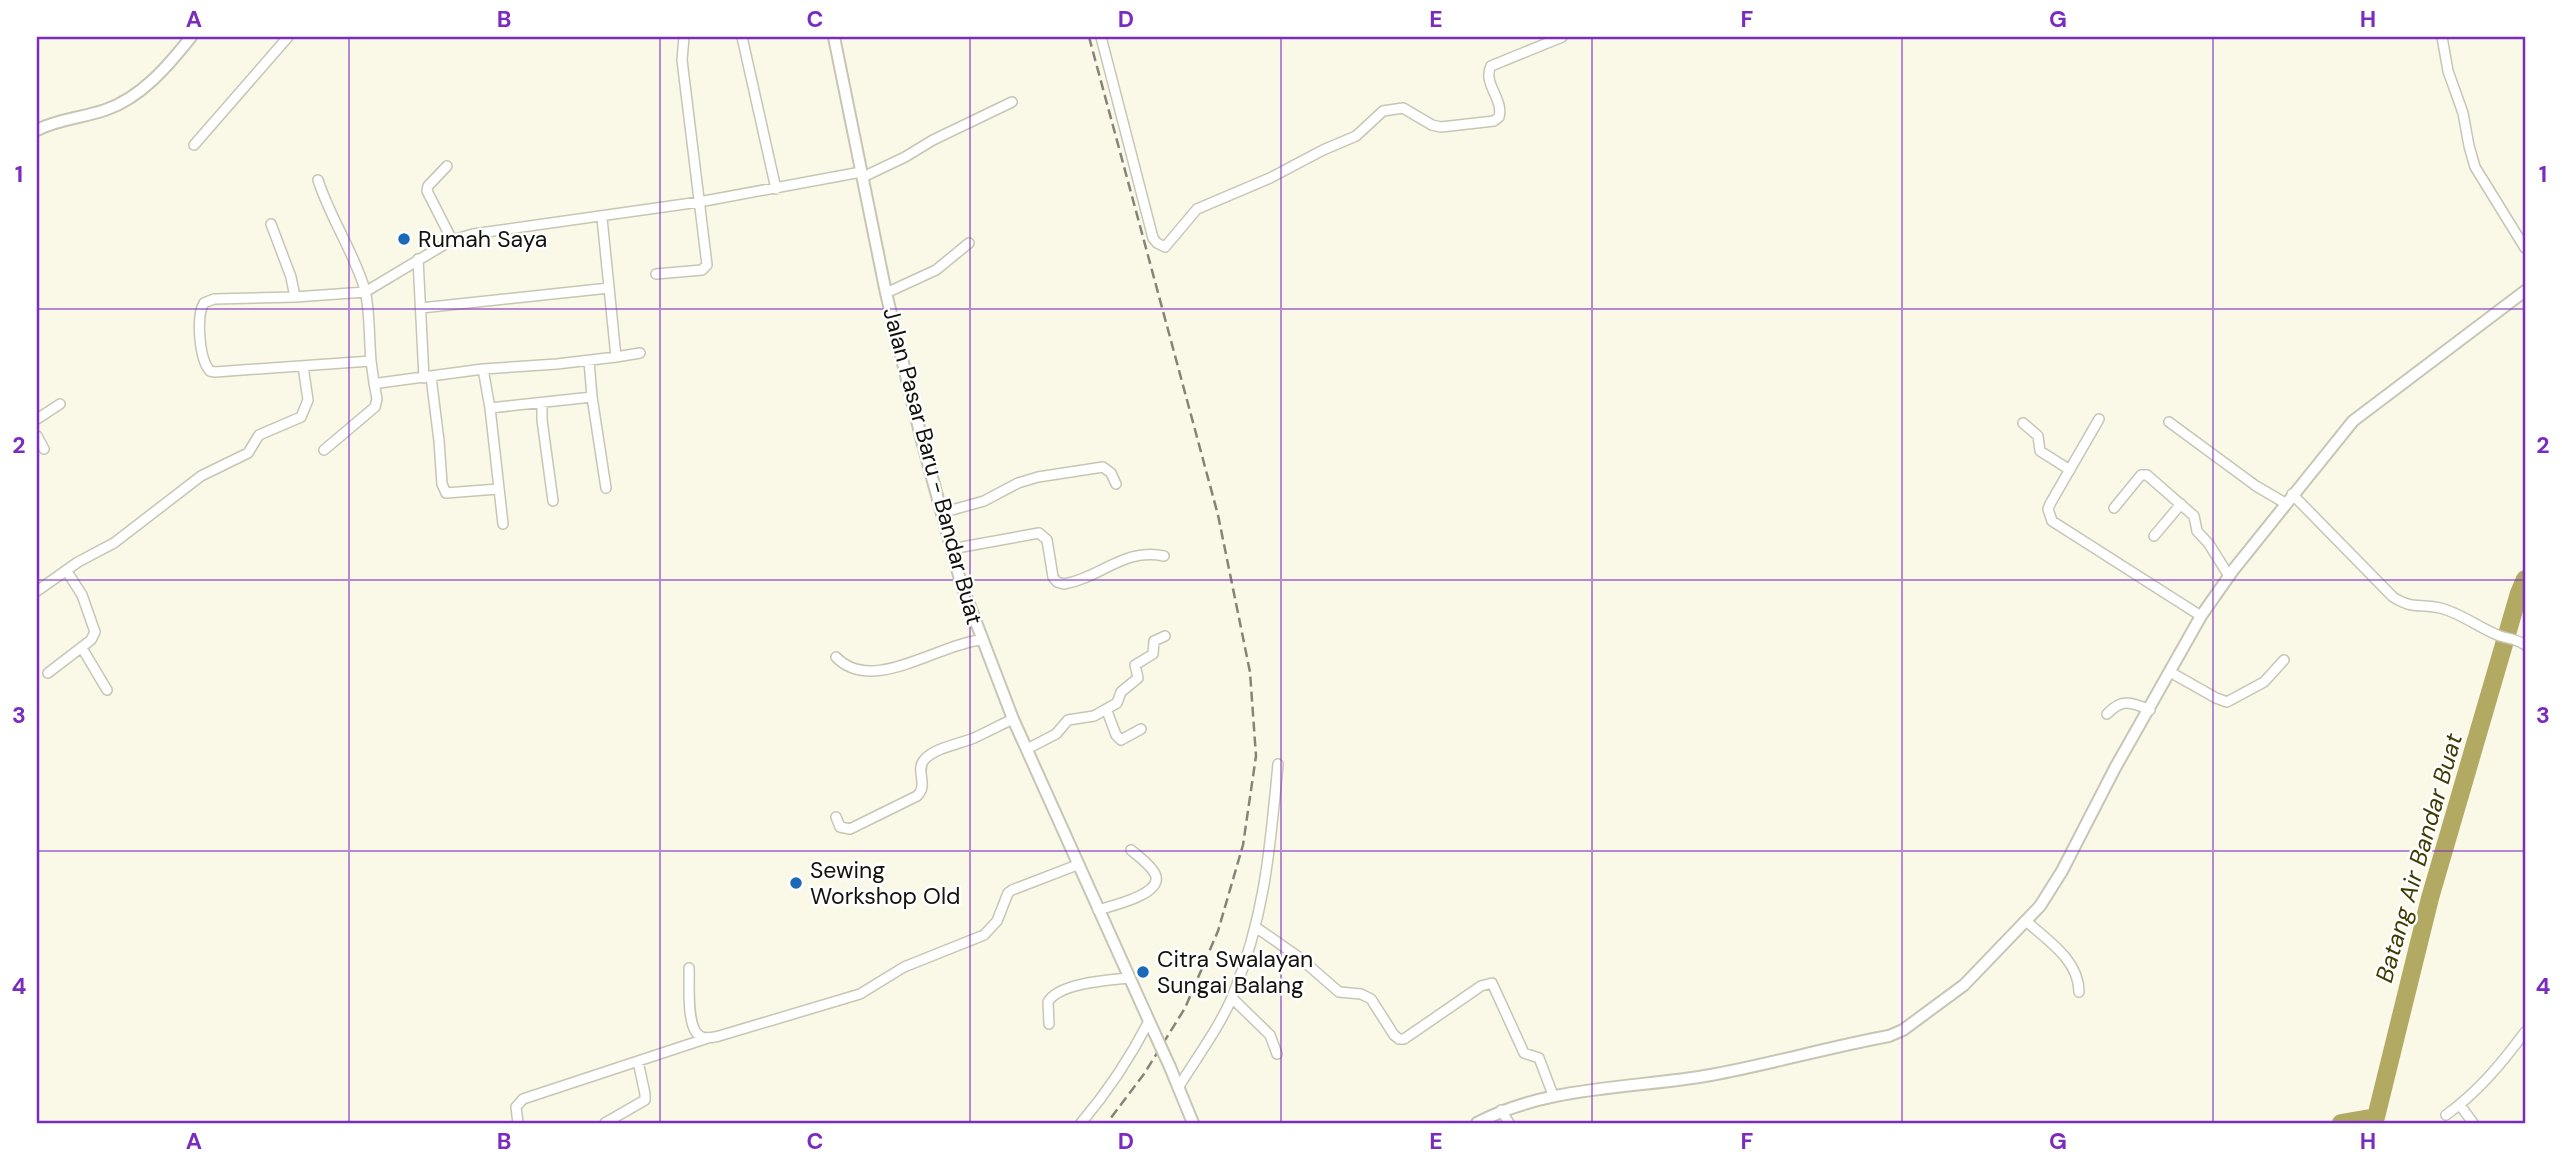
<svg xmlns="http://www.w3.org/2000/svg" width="2562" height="1160" font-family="'DM Sans',sans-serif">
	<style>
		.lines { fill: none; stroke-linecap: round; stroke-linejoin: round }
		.river { stroke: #b2aa63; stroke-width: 18 }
		.minor-casing { stroke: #c7c6b5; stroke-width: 12 }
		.tertiary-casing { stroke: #c7c6b5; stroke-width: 14 }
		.minor { stroke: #fff; stroke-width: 9 }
		.tertiary { stroke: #fff; stroke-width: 10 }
		.rail { stroke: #868479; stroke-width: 2.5; stroke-dasharray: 10 5; stroke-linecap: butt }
		.tertiary-bridge-casing { stroke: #c7c6b5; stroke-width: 14; stroke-linecap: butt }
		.tertiary-bridge { stroke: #fff; stroke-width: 10 }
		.grid { fill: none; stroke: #7b2cbf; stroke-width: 2; stroke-opacity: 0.55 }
		.poi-dot { fill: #1a6ab8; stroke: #fff; stroke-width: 2.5 }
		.labels { text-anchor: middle; stroke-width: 5; stroke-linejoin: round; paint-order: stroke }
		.poi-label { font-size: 23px; fill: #13120c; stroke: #fff; text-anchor: start }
		.street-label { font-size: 23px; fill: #13120c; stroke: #fff }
		.water-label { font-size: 24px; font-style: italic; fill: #413a00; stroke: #fff }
		.neatline { fill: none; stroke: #7b2cbf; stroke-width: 2.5 }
		.grid-label { font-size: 23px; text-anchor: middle; font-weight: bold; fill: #7b2cbf }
	</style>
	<rect width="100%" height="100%" fill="#faf8e7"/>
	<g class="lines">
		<path class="river" d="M 2341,1123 L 2376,1117 L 2430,898 L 2519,593 L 2525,579"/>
		<g class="minor-casing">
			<path id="minor" d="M 742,37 L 776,189
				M 1101,37 L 1153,238 L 1157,243 L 1165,247 L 1197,209 L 1270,178 L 1323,150 L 1356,136 L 1383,111 L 1403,108 L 1432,125 L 1441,127 L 1494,121 L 1499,117 C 1504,99 1482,83 1491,66 L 1562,37
				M 2442,37 L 2448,71 L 2463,113 L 2469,146 L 2475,167 L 2525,248
				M 194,145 L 288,37
				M 447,166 L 428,186 L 427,191 L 452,240
				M 863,177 L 905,157 L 933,140 L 1012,102
				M 318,180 C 330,218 354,252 365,290 C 370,311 369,339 371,361
				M 602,218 L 616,357 L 640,353
				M 271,224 L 291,277 L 295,297
				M 418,259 L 424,378
				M 656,274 L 702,270 L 707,265 L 682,60 L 684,37
				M 886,293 L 936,270 L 969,243
				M 421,308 L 609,288
				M 616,357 L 557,364 L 483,369 L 379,383 L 374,383 L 371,361 L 215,372 L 210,371 C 199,359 196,316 204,303 L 214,299 L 295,297 L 365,292 L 452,240 L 473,234 L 699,202 L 861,172
				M 589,361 L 592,397
				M 483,369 L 490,408 L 592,397 L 606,488
				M 431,377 L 439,441 L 442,484 L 446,493 L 498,489
				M 542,403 L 542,420 L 553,501
				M 490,408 L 503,524
				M 37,419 L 60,404
				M 2099,419 L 2050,504 L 2048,509 L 2052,521 L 2201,616
				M 2169,422 L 2256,486 L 2285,503
				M 2023,423 L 2038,436 L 2040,451 L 2070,470
				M 37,436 L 44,449
				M 324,450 L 375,407 L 377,399 L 374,383
				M 2292,494 L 2393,597 C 2414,610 2418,603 2440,608 C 2459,612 2481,629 2500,636 C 2509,639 2517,639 2525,645
				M 2114,508 L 2141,475 L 2147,475 L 2194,516 L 2197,531 L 2209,544 L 2229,576
				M 941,513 L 984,501 L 1018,483 L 1038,477 L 1103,467 L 1111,473 L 1116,484
				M 2154,536 L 2181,504
				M 951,549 L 1039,533 L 1047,540 L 1053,577 L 1057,582 L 1064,584 C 1100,578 1125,547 1164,556
				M 37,591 L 78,562 L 114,543 L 201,476 L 248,453 L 259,435 L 301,417 L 308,400 L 303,366
				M 82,648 L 107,690
				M 836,657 C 872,695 938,644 981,640
				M 2170,672 L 2216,698 L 2227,702 L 2264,682 L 2284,660
				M 48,673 L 91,640 L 95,632 L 82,595 L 66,570
				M 1107,711 L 1116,735 L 1121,740 L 1141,729
				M 2107,714 C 2122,698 2131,702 2150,710
				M 1027,749 L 1056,734 L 1068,720 L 1094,716 L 1117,703 L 1121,692 L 1138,678 L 1135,665 L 1153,654 L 1154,641 L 1165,636
				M 836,817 L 840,827 L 850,829 L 917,796 C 929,785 915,771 924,760 C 934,748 959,744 974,738 C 987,732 1000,725 1013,719
				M 1098,910 C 1111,906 1165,894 1155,874 C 1151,865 1138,856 1131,850
				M 2026,921 C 2048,941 2079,960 2079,992
				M 1257,928 L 1300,958 L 1339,992 L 1361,994 L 1371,999 L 1394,1035 L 1399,1039 L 1404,1039 L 1481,986 L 1492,983 L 1524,1053 L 1539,1058 L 1553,1095
				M 689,968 C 690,983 685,1031 702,1037 C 708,1039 714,1037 719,1036 L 860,994 L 904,967 L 984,935 L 997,921 L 1008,893 L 1012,890 L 1077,865
				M 1232,998 L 1270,1035 L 1277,1054
				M 1049,1024 L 1048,1002 C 1059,983 1108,980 1129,978
				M 1178,1088 C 1195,1060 1221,1025 1233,995 C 1265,915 1270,849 1278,764
				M 2460,1105 L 2473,1123
				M 1501,1110 L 1509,1123
				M 2446,1115 C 2478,1092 2502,1063 2525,1032
				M 518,1123 L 516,1107 L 523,1099 L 708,1038
				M 605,1123 L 645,1100 L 645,1094 L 638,1061
				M 1081,1123 C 1109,1090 1129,1060 1149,1021"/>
		</g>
		<g class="tertiary-casing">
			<path id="tertiary" d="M 834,37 L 886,293 L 922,441 L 961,583 L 1013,719 L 1154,1032
				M 37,130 C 58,119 82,118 105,110 C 141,98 168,66 191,37
				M 1170,1067 L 1193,1123
				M 1477,1123 C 1549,1085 1632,1089 1711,1075 C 1771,1064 1829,1047 1889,1036 L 1903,1030 L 1964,985 L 2040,906 L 2062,871 L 2115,768 L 2201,616 L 2234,569 L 2353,421 L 2525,291"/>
		</g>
		<use href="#minor" class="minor"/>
		<use href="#tertiary" class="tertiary"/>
		<path class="rail" d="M 1089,37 L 1218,515 L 1250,672 L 1256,756 L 1243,845 L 1218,931 L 1185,1008 L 1144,1074 L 1107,1123"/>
		<g class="tertiary-bridge-casing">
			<path id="tertiary-bridge" d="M 1154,1032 L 1170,1067"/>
		</g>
		<use href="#tertiary-bridge" class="tertiary-bridge"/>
	</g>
	<path class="grid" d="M 349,37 L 349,1123M 660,37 L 660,1123M 970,37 L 970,1123M 1281,37 L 1281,1123M 1592,37 L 1592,1123M 1902,37 L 1902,1123M 2213,37 L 2213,1123M 37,309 L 2525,309M 37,580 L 2525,580M 37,851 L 2525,851"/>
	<g class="poi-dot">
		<circle cx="404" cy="239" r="7"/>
		<circle cx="796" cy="883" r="7"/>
		<circle cx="1143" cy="972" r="7"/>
	</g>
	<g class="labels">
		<g class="poi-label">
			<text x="418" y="247">Rumah Saya</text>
			<text x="810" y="878">Sewing<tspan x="810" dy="26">Workshop Old</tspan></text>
			<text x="1157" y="967">Citra Swalayan<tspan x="1157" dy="26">Sungai Balang</tspan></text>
		</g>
		<g class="street-label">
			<text transform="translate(933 466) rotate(75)" y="8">Jalan Pasar Baru - Bandar Buat</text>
		</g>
		<g class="water-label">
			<text transform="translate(2419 858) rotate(-74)" y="8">Batang Air Bandar Buat</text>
		</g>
	</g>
	<rect width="2562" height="1160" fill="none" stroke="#ffffff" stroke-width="77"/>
	<rect x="38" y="38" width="2486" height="1084" class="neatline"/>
	<g class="grid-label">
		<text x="194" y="27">A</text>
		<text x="504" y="27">B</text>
		<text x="815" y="27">C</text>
		<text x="1126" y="27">D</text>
		<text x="1436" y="27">E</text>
		<text x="1747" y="27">F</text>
		<text x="2058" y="27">G</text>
		<text x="2368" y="27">H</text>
		<text x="19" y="182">1</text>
		<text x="2543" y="182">1</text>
		<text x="19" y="453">2</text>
		<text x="2543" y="453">2</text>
		<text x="19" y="723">3</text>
		<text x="2543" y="723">3</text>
		<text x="19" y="994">4</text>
		<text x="2543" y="994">4</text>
		<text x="194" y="1149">A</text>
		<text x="504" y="1149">B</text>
		<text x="815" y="1149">C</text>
		<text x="1126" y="1149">D</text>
		<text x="1436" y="1149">E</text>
		<text x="1747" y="1149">F</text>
		<text x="2058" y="1149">G</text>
		<text x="2368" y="1149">H</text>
	</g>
</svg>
